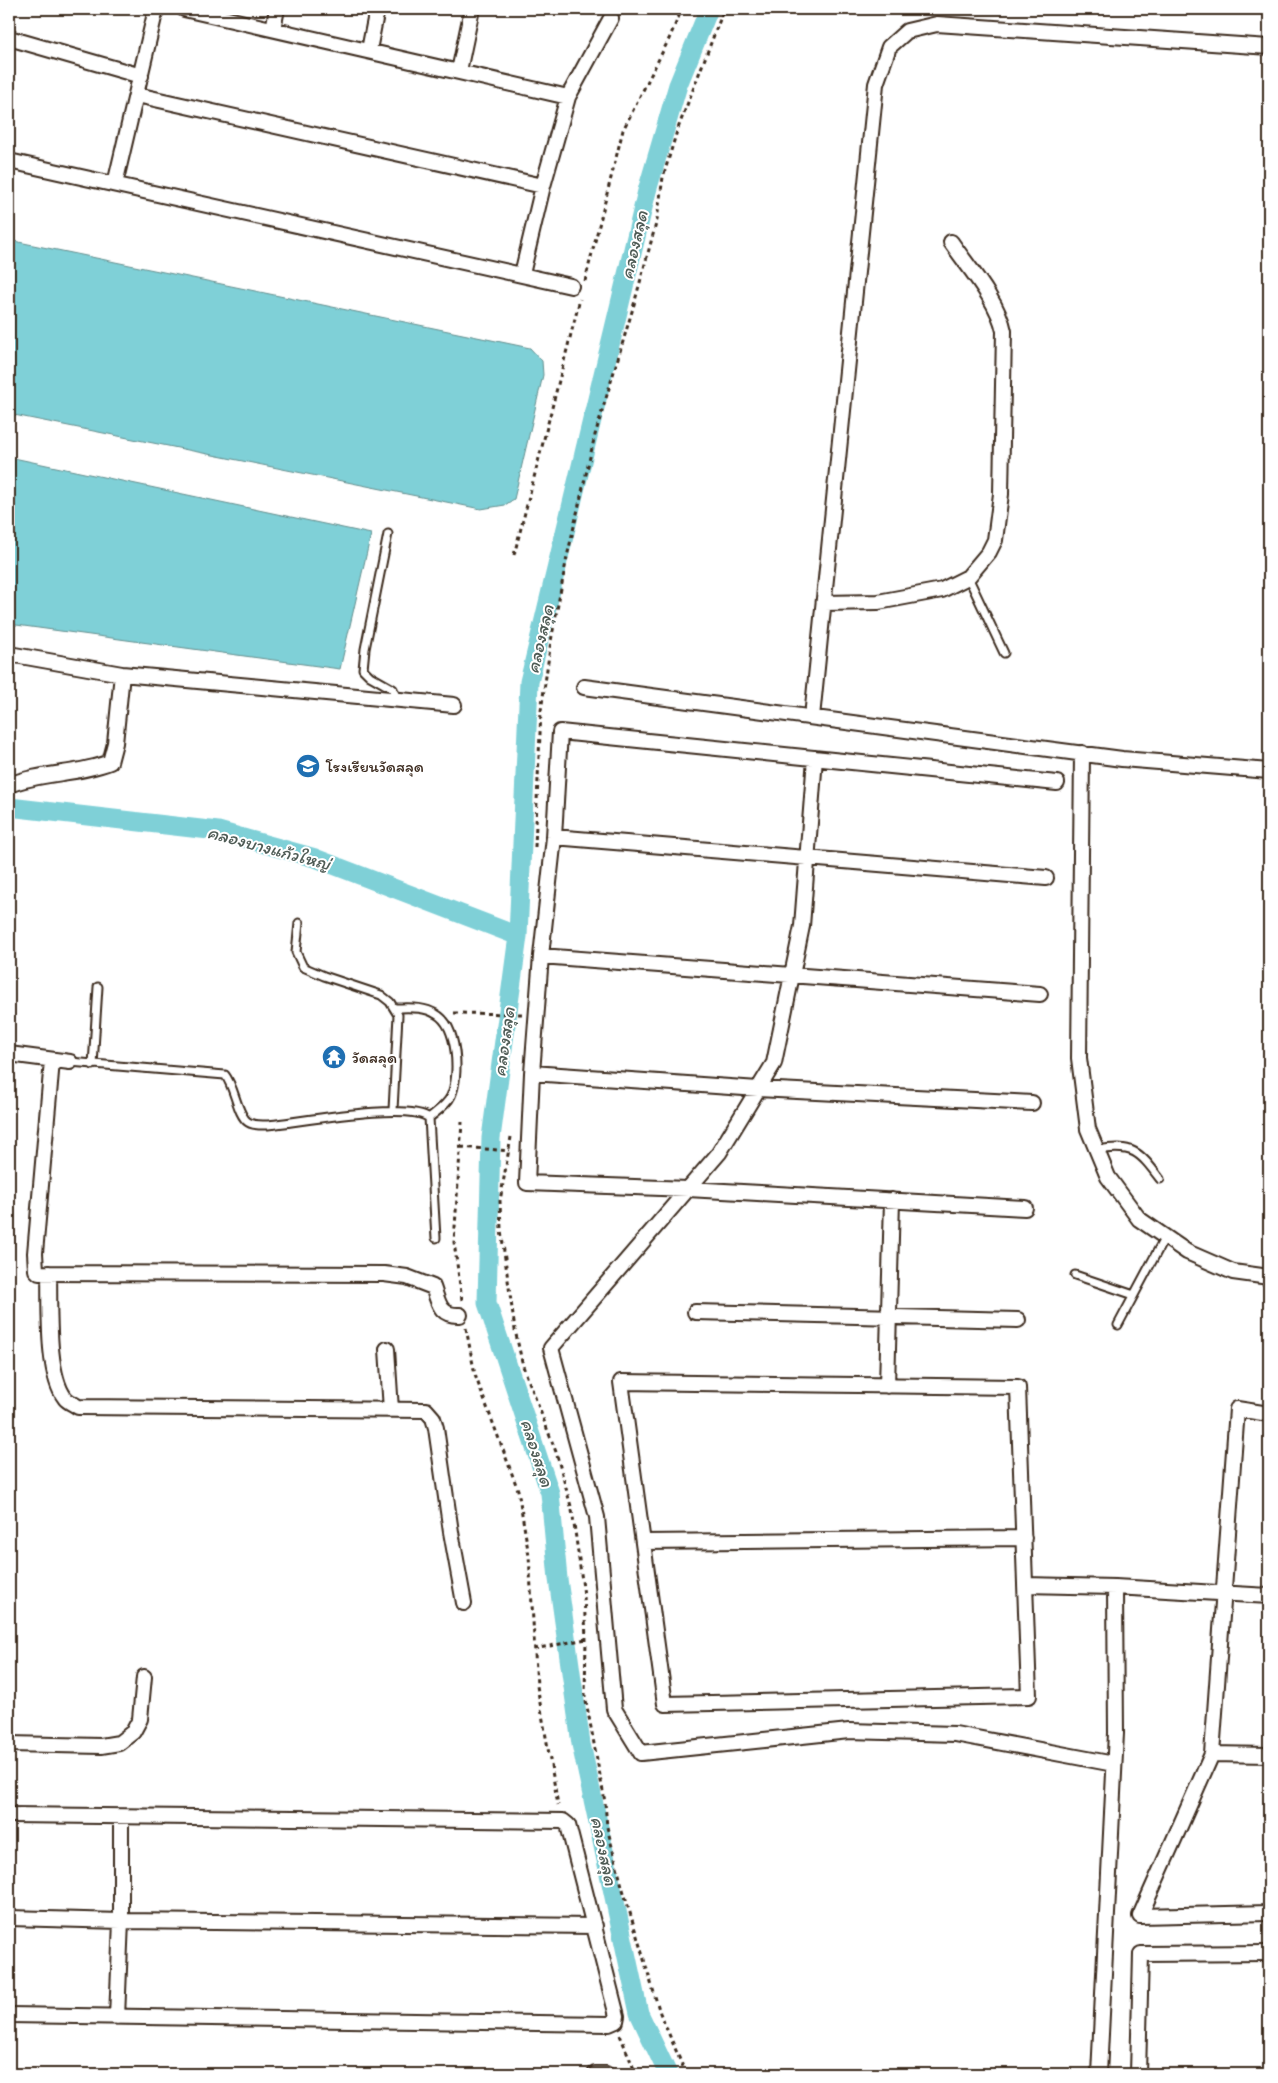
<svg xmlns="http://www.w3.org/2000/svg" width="1278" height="2083" font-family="Itim,'Playpen Sans Thai',sans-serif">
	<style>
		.water { fill: #7fd0d7; stroke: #648e8d }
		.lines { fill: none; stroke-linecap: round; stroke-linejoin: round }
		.canal { stroke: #7fd0d7; stroke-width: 19 }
		.lane-casing { stroke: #3b2a1e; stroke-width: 11 }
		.street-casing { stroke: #3b2a1e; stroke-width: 18 }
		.path { stroke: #3b2a1e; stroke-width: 3; stroke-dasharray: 4 4; stroke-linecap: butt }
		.lane { stroke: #fff; stroke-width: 7 }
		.street { stroke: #fff; stroke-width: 14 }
		.labels { text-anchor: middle; stroke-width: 4; stroke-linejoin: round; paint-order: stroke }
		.poi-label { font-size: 16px; fill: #3b2a1e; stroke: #fff; text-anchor: start }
		.water-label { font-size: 18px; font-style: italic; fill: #4f5c56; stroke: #fff }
	</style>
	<rect width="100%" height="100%" fill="#fff"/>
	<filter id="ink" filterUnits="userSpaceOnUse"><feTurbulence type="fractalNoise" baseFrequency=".02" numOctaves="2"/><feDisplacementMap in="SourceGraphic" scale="10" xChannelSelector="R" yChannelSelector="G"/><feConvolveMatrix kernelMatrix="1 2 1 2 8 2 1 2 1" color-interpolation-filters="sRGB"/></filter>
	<g filter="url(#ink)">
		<path class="water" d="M 9,240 L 530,348 L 542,361 L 543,375 L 514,499 L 505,505 L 481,509 L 9,414 Z
			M 9,457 L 371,534 L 340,669 L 9,624 Z"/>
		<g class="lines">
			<path class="canal" d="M 9,807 L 218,831 L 315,858 L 518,936
				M 668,2074 L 639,2013 L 581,1744 L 558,1579 L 550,1493 L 487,1303 L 491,1138 L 518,936 L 529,682 L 647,191 L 678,85 L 709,9"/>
			<g class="lane-casing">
				<path id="lane" d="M 388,534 L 365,649 L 363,669 L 370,676 L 393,689 L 397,700
					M 968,577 L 1004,653
					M 299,923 L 296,952 L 303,967 L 324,976 L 381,995 L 390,1002 L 398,1015 L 393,1110
					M 394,1008 C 408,1008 423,1006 436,1014 C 458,1026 460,1076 451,1096 C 447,1105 436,1112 429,1118
					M 70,1062 L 225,1075 C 235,1087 237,1115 248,1122 C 254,1126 262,1125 268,1125 C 299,1122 408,1101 429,1118 L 436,1238
					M 93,1065 L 98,987
					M 1097,1150 C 1133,1144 1139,1151 1160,1179
					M 1075,1275 L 1134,1295
					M 1118,1325 L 1165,1237"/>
			</g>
			<g class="street-casing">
				<path id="street" d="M 184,9 L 568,97
					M 273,29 L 277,9
					M 9,38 L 141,76
					M 369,50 L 377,9
					M 459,71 L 472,9
					M 137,95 L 543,186
					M 9,161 L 571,286
					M 115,184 L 156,9
					M 522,274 L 543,186 L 568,97 L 611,18
					M 824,603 L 878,602 L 942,590 L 968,577 L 989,552 L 995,540 L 1001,494 L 1004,331 C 998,301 968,267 951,242
					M 9,654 L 122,674 L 454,705
					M 584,687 L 1122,759 L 1269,771
					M 812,717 L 876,84 L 889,47 L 907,31 L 937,24 L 1269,47
					M 1082,753 L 1079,1058 L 1088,1129 L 1108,1177 L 1139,1219 L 1187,1252 L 1233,1272 L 1269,1277
					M 815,758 L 802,926 L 774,1063 L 719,1153 L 551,1348 L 597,1517 L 614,1709 L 641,1753 L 849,1731 L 955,1734 L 1114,1764
					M 9,785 C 41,772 77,775 110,762 L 115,743 L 122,674
					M 554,837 L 1046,878
					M 541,956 L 1040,994
					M 9,1054 L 70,1062
					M 52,1061 L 35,1253 L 36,1270 L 39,1273 L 384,1274 L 407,1277 L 433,1287 C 439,1304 440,1316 460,1315
					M 532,1073 L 758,1089 L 1032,1103
					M 1025,1208 L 688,1189 L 527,1183 L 532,1073 L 541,956 L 554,837 L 560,732 L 1057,783
					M 49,1273 C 50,1304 46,1374 65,1398 C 68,1402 74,1404 78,1407 L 426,1410 L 433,1418 L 436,1428 L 451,1532 L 464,1603
					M 695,1312 L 1018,1320
					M 387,1349 L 391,1410
					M 621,1382 L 1018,1387 L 1029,1696 L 665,1704 Z
					M 887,1386 L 892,1200
					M 1269,1414 L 1237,1409 L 1212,1754 L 1140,1916 L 1269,1913
					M 643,1542 L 1024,1538
					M 1025,1585 L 1115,1587 L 1269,1596
					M 9,1744 L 101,1746 L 119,1743 L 133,1732 L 140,1719 L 144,1677
					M 1212,1754 L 1269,1755
					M 9,1815 L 563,1821 L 568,1825 L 617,2016 L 616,2021 L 609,2024 L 9,2015
					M 9,1918 L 121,1921 L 595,1926
					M 117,2017 L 121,1921 L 121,1817
					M 595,2074 L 606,2074
					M 1099,2074 L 1116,1733 L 1115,1587
					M 1138,2074 L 1141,1954 L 1269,1953"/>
			</g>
			<path class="path" d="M 585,281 L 623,130 L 669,39 L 682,9
				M 514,555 L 580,299
				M 535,847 L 541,711 L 551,641 L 567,557 L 595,435 L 633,308 L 657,220 L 663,177 L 677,131 L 724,9
				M 454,1013 L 522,1014
				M 511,1137 L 500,1201 L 501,1230 L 515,1330 L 523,1366 L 556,1452 L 572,1510 L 584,1595 L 586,1639 L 585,1696 L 605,1802 L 607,1827 L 622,1886 L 660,2013 L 686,2074
				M 461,1147 L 510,1151
				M 462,1300 L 454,1242 L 462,1122
				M 466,1328 L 475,1375 L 518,1490 L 529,1556 L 537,1686 L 558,1805
				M 534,1649 L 586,1639
				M 620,2035 L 636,2074"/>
			<use href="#lane" class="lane"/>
			<use href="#street" class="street"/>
		</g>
	</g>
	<defs>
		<g id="school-disc" transform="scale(1.25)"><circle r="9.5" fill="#1f6fb2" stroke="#fff"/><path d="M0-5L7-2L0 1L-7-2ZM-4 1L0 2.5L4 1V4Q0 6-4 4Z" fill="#fff"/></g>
		<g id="temple-disc" transform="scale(1.25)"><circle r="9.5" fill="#1f6fb2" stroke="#fff"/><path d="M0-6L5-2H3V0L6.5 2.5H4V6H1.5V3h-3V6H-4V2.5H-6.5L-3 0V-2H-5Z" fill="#fff"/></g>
	</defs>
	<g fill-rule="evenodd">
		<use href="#school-disc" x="308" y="766"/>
		<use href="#temple-disc" x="334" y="1057"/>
	</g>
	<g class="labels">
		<g class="poi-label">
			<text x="326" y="772">โรงเรียนวัดสลุด</text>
			<text x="352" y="1063">วัดสลุด</text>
		</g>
		<g class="water-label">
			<text transform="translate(634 245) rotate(-77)" y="6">คลองสลุด</text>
			<text transform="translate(540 639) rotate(-77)" y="6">คลองสลุด</text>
			<text transform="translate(269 848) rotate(15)" y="6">คลองบางแก้วใหญ่</text>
			<text transform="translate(504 1042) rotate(-82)" y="6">คลองสลุด</text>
			<text transform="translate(537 1453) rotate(72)" y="6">คลองสลุด</text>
			<text transform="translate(604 1851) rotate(78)" y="6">คลองสลุด</text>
		</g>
	</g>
	<rect width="1278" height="2083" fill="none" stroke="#fff" stroke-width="30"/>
	<rect x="15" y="15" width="1248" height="2053" fill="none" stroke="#3b2a1e" stroke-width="2" filter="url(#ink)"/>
</svg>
